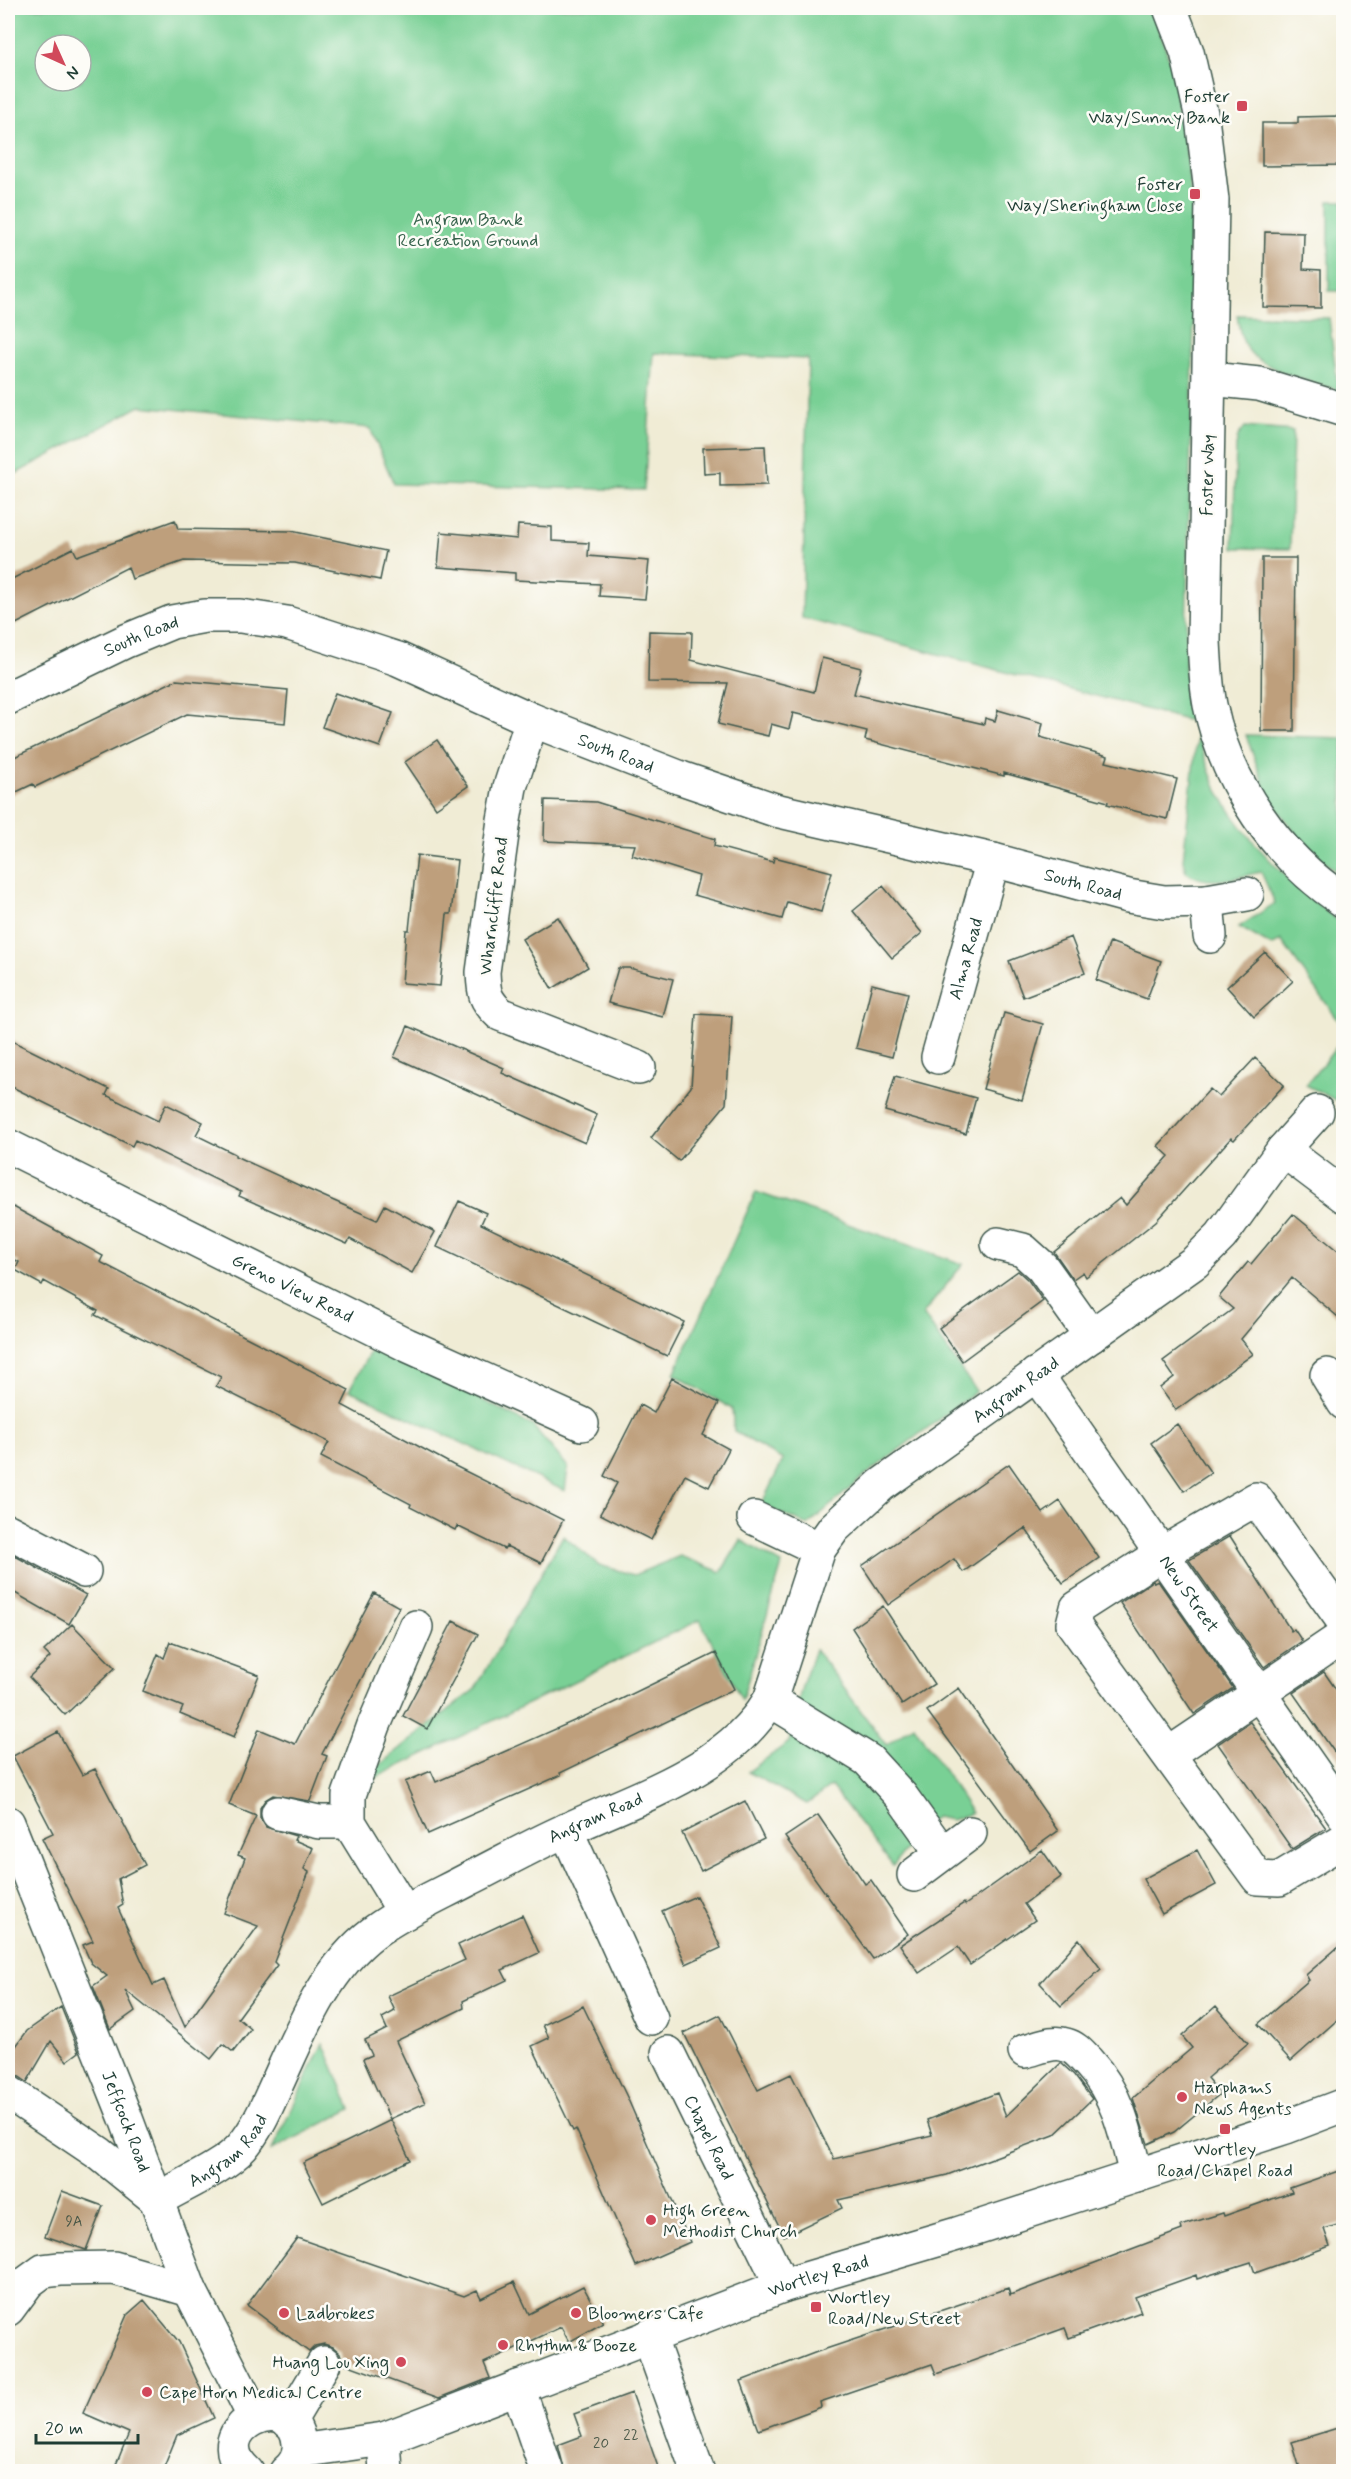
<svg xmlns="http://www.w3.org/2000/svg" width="1351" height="2479" font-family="Mynerve,sans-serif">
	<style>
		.green { fill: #79d095; stroke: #4c8664; stroke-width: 1.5; fill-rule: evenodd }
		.building { fill: #be9f7b }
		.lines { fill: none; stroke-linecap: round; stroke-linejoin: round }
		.minor-casing { stroke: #3e574c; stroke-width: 36 }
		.minor { stroke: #fff; stroke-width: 33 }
		.poi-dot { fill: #d1495b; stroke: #fdfcf7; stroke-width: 2 }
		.labels { text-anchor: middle; stroke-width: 5; stroke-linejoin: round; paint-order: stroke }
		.number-label { font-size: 15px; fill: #475646 }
		.poi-label { font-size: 18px; fill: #1f3d34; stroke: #fdfcf7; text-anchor: start }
		.park-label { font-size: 18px; fill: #36624c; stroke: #fdfcf7 }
		.street-label { font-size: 18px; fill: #1f3d34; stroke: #fdfcf7 }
	</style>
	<rect width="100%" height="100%" fill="#fdfcf7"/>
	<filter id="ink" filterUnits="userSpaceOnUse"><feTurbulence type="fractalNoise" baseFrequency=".0167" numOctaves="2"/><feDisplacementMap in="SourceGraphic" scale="12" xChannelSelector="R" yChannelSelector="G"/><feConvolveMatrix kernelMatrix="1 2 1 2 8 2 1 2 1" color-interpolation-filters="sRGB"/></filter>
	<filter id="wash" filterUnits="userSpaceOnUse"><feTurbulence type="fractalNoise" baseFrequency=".008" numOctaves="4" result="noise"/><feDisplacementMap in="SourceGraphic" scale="24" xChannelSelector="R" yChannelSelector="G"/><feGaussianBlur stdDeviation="1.35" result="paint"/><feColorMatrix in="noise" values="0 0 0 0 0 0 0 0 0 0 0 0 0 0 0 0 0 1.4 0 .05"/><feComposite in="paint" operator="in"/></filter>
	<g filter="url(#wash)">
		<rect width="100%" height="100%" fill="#f0ecd5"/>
		<path class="green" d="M 8,8 L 1152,8 L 1171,65 L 1186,151 L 1192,208 L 1195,274 L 1185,671 L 1190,721 L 802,618 L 808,359 L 654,353 L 644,490 L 394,484 L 370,428 L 140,406 L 8,478 ZM 45,45 L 81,45 L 81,81 L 45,81 Z
			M 1329,201 L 1343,201 L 1343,291 L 1329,291 Z
			M 1237,315 L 1329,318 L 1338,390 C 1311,382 1278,374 1255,357 C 1242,347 1239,329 1237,315 Z
			M 1245,427 L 1293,431 L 1290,549 L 1233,548 L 1236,446 L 1238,436 Z
			M 1197,734 C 1204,753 1209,776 1220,794 C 1250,848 1296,887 1343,925 L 1343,1027 L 1281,940 L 1272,946 L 1239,927 L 1275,903 L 1261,872 C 1237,877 1209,888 1186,872 L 1183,860 Z
			M 1246,735 L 1343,738 L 1343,877 L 1307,848 L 1268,797 Z
			M 1343,1039 L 1343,1104 L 1306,1085 Z
			M 756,1192 L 963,1264 L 923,1314 L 976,1391 L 863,1477 L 808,1525 L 761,1505 L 783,1460 L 734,1431 L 732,1409 L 674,1374 Z
			M 374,1345 L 533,1426 L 568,1467 L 565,1491 L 349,1390 Z
			M 563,1536 L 599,1565 L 634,1575 L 680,1556 L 721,1572 L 741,1540 L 782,1564 L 742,1700 L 700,1620 L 371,1780 L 377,1767 L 475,1689 Z
			M 815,1649 L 886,1745 L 914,1725 L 972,1813 L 951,1820 L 936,1817 L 910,1835 L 907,1848 L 893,1866 L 831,1786 L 807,1804 L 748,1772 L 789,1742 L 802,1686 Z
			M 323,2043 L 351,2109 L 272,2150 Z"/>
		<g id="blocks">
			<path class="building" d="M 1339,116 L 1344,132 L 1344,165 L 1262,166 L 1262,123 L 1298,123 L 1298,117 Z
				M 1265,232 L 1304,233 L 1303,269 L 1321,270 L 1321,308 L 1263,307 Z
				M 765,446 L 767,485 L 720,486 L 720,473 L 704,474 L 703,448 Z
				M 175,520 L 178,529 L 291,531 L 386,551 L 380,580 L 295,563 L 184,561 L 132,579 L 128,567 L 8,628 L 8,581 L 73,548 L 77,556 Z
				M 518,525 L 552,527 L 552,541 L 589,543 L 588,556 L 649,561 L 645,599 L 599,596 L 600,584 L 515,580 L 515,573 L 438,567 L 441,532 L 517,539 Z
				M 1262,558 L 1296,558 L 1294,731 L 1261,731 Z
				M 649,631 L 692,632 L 691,660 L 814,692 L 822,658 L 861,668 L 854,694 L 984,724 L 985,718 L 995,721 L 998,710 L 1043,723 L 1040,737 L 1108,756 L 1106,762 L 1177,779 L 1167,819 L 1107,804 L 1108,802 L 1004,773 L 1004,776 L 865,740 L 867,731 L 793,713 L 789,729 L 771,724 L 768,736 L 718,724 L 728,683 L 648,682 Z
				M 176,680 L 288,690 L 285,723 L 187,714 L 35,787 L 33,784 L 8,796 L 8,760 Z
				M 335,693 L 393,713 L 380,747 L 322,727 Z
				M 437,740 L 468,786 L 436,808 L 405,762 Z
				M 545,800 L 596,802 L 715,839 L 714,846 L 773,862 L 774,857 L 832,872 L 821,912 L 787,902 L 782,919 L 694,895 L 699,876 L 632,855 L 635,845 L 544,841 Z
				M 417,855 L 457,860 L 451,914 L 447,914 L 440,986 L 402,983 L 406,930 L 409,930 Z
				M 883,886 L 922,933 L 892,958 L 853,911 Z
				M 558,917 L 588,967 L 552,989 L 522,939 Z
				M 1071,937 L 1085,973 L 1023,997 L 1009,961 Z
				M 1110,942 L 1161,961 L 1147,999 L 1096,980 Z
				M 1265,952 L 1293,981 L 1254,1017 L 1227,987 Z
				M 618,968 L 629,968 L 673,979 L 663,1017 L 608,1003 Z
				M 872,984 L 908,993 L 892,1057 L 856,1048 Z
				M 1004,1013 L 1043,1024 L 1022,1100 L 983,1089 Z
				M 696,1014 L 732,1016 L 726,1104 L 679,1161 L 651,1138 L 691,1087 Z
				M 408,1026 L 504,1068 L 502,1073 L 597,1115 L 585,1143 L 394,1057 Z
				M 8,1039 L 109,1089 L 106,1095 L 158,1121 L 166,1104 L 203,1122 L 196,1135 L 235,1154 L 235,1156 L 307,1189 L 377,1220 L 385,1205 L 435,1232 L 412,1273 L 350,1239 L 347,1244 L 239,1196 L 241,1192 L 135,1140 L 132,1146 L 8,1085 Z
				M 1255,1058 L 1284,1085 L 1234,1140 L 1231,1138 L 1156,1221 L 1086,1277 L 1083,1272 L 1073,1279 L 1054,1252 L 1120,1198 L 1126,1205 L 1169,1156 L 1158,1146 L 1210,1089 L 1219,1097 Z
				M 895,1076 L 976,1098 L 966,1134 L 885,1111 Z
				M 459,1201 L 486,1213 L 481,1224 L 684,1322 L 667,1356 L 437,1247 Z
				M 8,1204 L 103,1256 L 100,1262 L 349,1390 L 342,1405 L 453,1465 L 563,1520 L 541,1563 L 506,1546 L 504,1549 L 457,1526 L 455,1530 L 410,1507 L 411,1504 L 321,1457 L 329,1442 L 216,1386 L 221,1377 L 95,1315 L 98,1311 L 44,1281 L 42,1285 L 15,1270 L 19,1262 L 8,1256 Z
				M 1293,1214 L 1344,1256 L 1344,1322 L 1292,1278 L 1241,1339 L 1253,1354 L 1176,1410 L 1160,1388 L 1174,1377 L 1163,1361 L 1233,1309 L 1219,1297 L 1248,1262 L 1251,1264 Z
				M 1018,1271 L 1028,1280 L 1043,1301 L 962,1361 L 939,1328 Z
				M 672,1378 L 719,1403 L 703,1435 L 729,1449 L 709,1487 L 685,1475 L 651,1540 L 600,1514 L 617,1483 L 604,1476 L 640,1405 L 654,1413 Z
				M 1177,1424 L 1211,1473 L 1184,1491 L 1151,1443 Z
				M 1009,1464 L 1043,1513 L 1060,1501 L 1099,1558 L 1063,1583 L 1025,1528 L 963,1572 L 954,1559 L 888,1605 L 862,1566 Z
				M 1230,1536 L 1291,1631 L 1294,1629 L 1302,1641 L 1264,1667 L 1189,1560 Z
				M 8,1552 L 86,1595 L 69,1624 L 8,1589 Z
				M 1153,1581 L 1154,1583 L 1158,1581 L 1233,1688 L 1194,1714 L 1120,1603 Z
				M 374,1593 L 399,1607 L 322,1754 L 327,1756 L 310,1801 L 273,1795 L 265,1800 L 260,1808 L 260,1818 L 266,1827 L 296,1836 L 294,1840 L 313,1848 L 304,1869 L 309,1872 L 274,1962 L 277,1965 L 238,2018 L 251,2029 L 233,2052 L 223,2044 L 211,2059 L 125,1990 L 135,2011 L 110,2029 L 93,1986 L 107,1976 L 91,1963 L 83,1945 L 93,1941 L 42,1838 L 53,1833 L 13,1756 L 58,1732 L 82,1775 L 95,1769 L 145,1865 L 118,1879 L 123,1905 L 118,1908 L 153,1985 L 164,1980 L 185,2027 L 258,1926 L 224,1913 L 245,1858 L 238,1855 L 256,1816 L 229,1805 L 259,1729 L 295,1744 Z
				M 883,1606 L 934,1684 L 902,1705 L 852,1628 Z
				M 453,1621 L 478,1634 L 427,1729 L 403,1716 Z
				M 72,1624 L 115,1668 L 65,1715 L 29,1677 L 50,1657 L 44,1651 Z
				M 170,1642 L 259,1675 L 234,1737 L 180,1714 L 183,1707 L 143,1691 L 158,1654 L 164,1658 Z
				M 716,1653 L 734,1689 L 560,1773 L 561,1775 L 428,1834 L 405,1782 L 431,1771 L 436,1782 L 601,1709 Z
				M 1324,1672 L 1344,1701 L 1344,1766 L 1293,1693 Z
				M 959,1688 L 1058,1831 L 1030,1851 L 927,1711 Z
				M 1250,1722 L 1326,1828 L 1292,1849 L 1218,1744 Z
				M 745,1801 L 764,1839 L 701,1871 L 682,1833 Z
				M 818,1815 L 865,1884 L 871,1880 L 908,1934 L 873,1959 L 785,1837 Z
				M 1042,1850 L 1061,1877 L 1024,1904 L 1035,1920 L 970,1965 L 958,1947 L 919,1973 L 900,1945 L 964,1903 L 965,1905 Z
				M 1197,1850 L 1216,1885 L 1162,1914 L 1143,1879 Z
				M 696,1896 L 721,1948 L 686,1964 L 662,1911 Z
				M 522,1915 L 539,1953 L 502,1970 L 507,1980 L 463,2001 L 464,2008 L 396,2041 L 425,2103 L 390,2119 L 363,2059 L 372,2055 L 365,2040 L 387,2029 L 382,2018 L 395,2011 L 388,1996 L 465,1960 L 458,1945 Z
				M 1079,1939 L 1101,1969 L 1061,2006 L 1040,1983 Z
				M 1344,1942 L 1344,2014 L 1291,2061 L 1258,2024 L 1309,1980 L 1306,1975 Z
				M 583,2006 L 627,2097 L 690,2242 L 636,2266 L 576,2129 L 573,2131 L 532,2046 L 549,2038 L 543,2025 Z
				M 1216,2006 L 1248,2043 L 1207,2078 L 1220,2094 L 1174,2132 L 1148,2144 L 1133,2098 L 1192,2048 L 1182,2036 Z
				M 61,2007 L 79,2052 L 67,2061 L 51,2041 L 27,2082 L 18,2076 L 8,2074 L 8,2057 L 27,2031 Z
				M 720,2015 L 758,2090 L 791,2074 L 834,2159 L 932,2135 L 927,2120 L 997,2093 L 1006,2116 L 1061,2063 L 1074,2075 L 1092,2099 L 1054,2135 L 947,2175 L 838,2200 L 842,2208 L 784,2236 L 684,2033 Z
				M 391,2120 L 410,2160 L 323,2203 L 303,2163 Z
				M 1344,2169 L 1344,2223 L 1324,2229 L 1330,2246 L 1255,2273 L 1251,2262 L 1197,2279 L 1196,2275 L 1135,2297 L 1141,2312 L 1069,2338 L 1065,2328 L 936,2374 L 932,2364 L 820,2402 L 821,2407 L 759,2430 L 741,2381 L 817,2352 L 1008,2288 L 1010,2295 L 1182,2230 L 1181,2226 L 1223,2213 L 1224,2216 L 1292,2192 L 1290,2188 Z
				M 62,2191 L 103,2206 L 86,2250 L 45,2236 Z
				M 297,2238 L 464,2296 L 477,2290 L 481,2298 L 514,2282 L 529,2314 L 583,2286 L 603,2323 L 569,2342 L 561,2327 L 484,2363 L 490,2378 L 439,2398 L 343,2363 L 340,2353 L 333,2347 L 324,2344 L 315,2346 L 309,2352 L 247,2305 Z
				M 144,2300 L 179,2342 L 214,2418 L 177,2435 L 162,2472 L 113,2472 L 129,2433 L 83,2413 L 127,2315 Z
				M 632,2393 L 658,2467 L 644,2472 L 565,2472 L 558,2445 L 582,2436 L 574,2414 Z
				M 1344,2426 L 1344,2472 L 1301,2472 L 1292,2442 Z"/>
		</g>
	</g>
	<g filter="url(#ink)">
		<use href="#blocks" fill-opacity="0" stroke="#3e574c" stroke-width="1.5"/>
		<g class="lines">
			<g class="minor-casing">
				<g id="minor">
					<path d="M 1170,8 L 1187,52 L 1202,118 L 1212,200 L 1204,641 C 1205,662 1206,684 1210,705 C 1226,783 1277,857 1344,901"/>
					<path d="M 1210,379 L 1259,384 L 1344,410"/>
					<path id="s1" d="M 8,698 L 126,641 L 172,622 L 205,616 L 240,616 L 287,623 L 398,659 L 532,720 L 681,778 L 775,810 L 993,860 L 1128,896 L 1164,902 L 1207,901 L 1247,894"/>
					<path d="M 532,720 L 510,787 L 504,820 L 483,972 C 484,993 484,999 500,1014 L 639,1068"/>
					<path d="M 1207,901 L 1210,936"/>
					<path id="s2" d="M 938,1057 L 993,860"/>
					<path id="s3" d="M 8,1146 L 407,1345 L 582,1424"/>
					<path d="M 1283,1150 L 1344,1196"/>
					<path d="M 998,1244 L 1023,1250 L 1042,1267 L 1091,1336"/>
					<path id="s4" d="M 1036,1374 L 1344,1815"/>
					<path d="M 1327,1375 L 1344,1403"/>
					<path d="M 754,1518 L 819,1549"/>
					<path d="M 8,1531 L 84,1571"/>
					<path d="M 1344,1622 L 1256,1499 L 1161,1554 L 1077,1608 L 1073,1624 L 1258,1878 L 1279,1879 L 1344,1840"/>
					<path d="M 770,1700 L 868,1760 L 901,1796 L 942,1853"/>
					<path d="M 1169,1754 L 1344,1636"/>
					<path d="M 278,1813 L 319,1822 L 349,1822"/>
					<path id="s5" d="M 8,1823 L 125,2116 L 190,2290 L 254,2416"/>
					<path d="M 566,1830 L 651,2018"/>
					<path d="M 914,1875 L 970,1833"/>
					<path d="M 405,1913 L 349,1822 L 349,1795 L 374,1725 L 416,1627"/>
					<path d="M 1025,2051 C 1038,2048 1053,2040 1066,2045 C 1075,2047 1081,2055 1088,2062 C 1118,2094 1126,2133 1136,2176"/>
					<path id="s6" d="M 668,2053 L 782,2286"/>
					<path id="s7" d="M 8,2092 L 100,2154 L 157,2200 C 182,2185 223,2168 242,2147 C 259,2127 268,2103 279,2079 C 302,2028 327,1967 374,1932 C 403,1911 437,1896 469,1879 C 503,1862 536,1843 571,1828 C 641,1795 727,1770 770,1700 L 819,1549 L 834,1528 L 881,1485 L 1195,1262 L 1221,1236 L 1283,1150 L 1317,1112"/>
					<path d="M 8,2309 L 28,2282 L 43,2271 L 60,2269 L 114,2268 L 190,2290"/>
					<path d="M 649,2336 L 698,2472"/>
					<path d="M 518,2387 L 547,2472"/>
					<path d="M 289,2422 L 324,2363"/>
					<path d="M 384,2439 L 386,2472"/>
					<path id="s8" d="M 299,2451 L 384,2439 L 782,2286 L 957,2234 L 1136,2176 L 1286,2127 L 1344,2105"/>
					<path d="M 247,2472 C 199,2430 293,2383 299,2443 C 300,2454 295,2465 286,2472"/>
				</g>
			</g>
			<use href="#minor" class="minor"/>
		</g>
	</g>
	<g class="poi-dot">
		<rect x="1236" y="100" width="12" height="12" rx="3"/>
		<rect x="1189" y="188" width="12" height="12" rx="3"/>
		<circle cx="1182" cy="2097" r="6"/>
		<rect x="1219" y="2123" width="12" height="12" rx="3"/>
		<circle cx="651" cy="2220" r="6"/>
		<rect x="810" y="2301" width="12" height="12" rx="3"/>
		<circle cx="284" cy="2313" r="6"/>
		<circle cx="576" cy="2313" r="6"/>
		<circle cx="503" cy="2345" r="6"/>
		<circle cx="401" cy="2362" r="6"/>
		<circle cx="147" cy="2392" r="6"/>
	</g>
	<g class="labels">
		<g class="number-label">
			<text x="74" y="2226">9A</text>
			<text x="631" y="2440">22</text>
			<text x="601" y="2448">20</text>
		</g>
		<g class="poi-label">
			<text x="1230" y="102" text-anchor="end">Foster<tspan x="1230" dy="21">Way/Sunny Bank</tspan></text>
			<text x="1183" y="190" text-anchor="end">Foster<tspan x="1183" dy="21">Way/Sheringham Close</tspan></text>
			<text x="1194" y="2093">Harphams<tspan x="1194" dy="21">News Agents</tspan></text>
			<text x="1225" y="2155" text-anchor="middle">Wortley<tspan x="1225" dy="21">Road/Chapel Road</tspan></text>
			<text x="663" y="2216">High Green<tspan x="663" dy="21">Methodist Church</tspan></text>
			<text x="828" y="2303">Wortley<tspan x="828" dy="21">Road/New Street</tspan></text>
			<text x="296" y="2319">Ladbrokes</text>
			<text x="588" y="2319">Bloomers Cafe</text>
			<text x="515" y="2351">Rhythm &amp; Booze</text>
			<text x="389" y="2368" text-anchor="end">Huang Lou Xing</text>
			<text x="159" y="2398">Cape Horn Medical Centre</text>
		</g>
		<g class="park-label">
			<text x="468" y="225">Angram Bank<tspan x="468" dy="21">Recreation Ground</tspan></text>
		</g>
		<g class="street-label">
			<text transform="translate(1207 475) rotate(-89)" y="6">Foster Way</text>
			<text dy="6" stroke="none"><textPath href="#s1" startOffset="147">South Road</textPath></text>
			<text dy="6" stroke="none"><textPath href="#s1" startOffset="651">South Road</textPath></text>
			<text dy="6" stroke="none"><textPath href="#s1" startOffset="1137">South Road</textPath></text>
			<text transform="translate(493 906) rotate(-83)" y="6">Wharncliffe Road</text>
			<text dy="6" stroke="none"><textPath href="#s2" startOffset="102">Alma Road</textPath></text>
			<text dy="6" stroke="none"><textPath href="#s3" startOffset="318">Greno View Road</textPath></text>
			<text dy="6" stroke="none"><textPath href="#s7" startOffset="1416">Angram Road</textPath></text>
			<text dy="6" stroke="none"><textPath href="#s4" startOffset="268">New Street</textPath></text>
			<text dy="6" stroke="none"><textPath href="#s7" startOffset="789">Angram Road</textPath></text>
			<text dy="6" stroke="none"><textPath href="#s5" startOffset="321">Jeffcock Road</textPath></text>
			<text dy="6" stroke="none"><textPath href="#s6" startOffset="94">Chapel Road</textPath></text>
			<text dy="6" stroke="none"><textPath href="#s7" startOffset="272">Angram Road</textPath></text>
			<text dy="6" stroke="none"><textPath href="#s8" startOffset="550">Wortley Road</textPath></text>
		</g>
	</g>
	<rect width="1351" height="2479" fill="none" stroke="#fdfcf7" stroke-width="30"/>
	<g transform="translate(63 63) rotate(135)"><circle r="28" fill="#fdfcf7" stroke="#a4b0a9" stroke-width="1.5"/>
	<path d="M0-4.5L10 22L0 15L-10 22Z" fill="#d1495b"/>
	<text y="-9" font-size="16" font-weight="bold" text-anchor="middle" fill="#1f3d34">N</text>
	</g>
	<path d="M36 2434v9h102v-9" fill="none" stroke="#1f3d34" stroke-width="3"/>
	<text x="45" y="2434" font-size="18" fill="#1f3d34" stroke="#fdfcf7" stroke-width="4.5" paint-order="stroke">20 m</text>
</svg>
